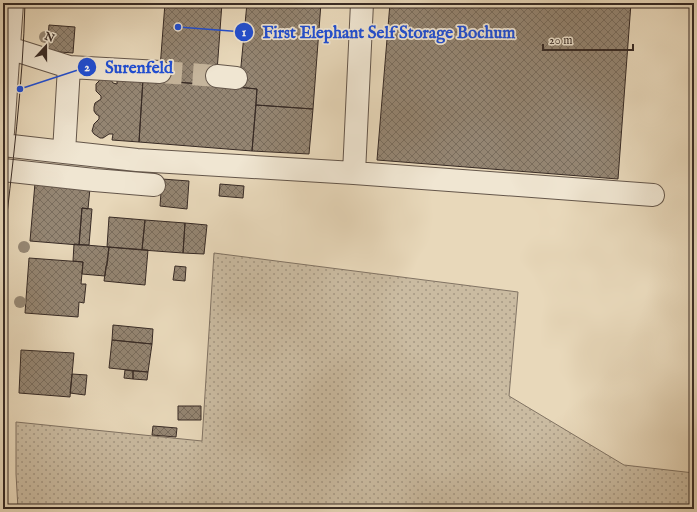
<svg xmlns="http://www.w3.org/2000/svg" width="697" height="512" font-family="'IM FELL English',serif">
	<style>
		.grass { fill: url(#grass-dots); stroke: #817363 }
		.building { fill: url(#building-cross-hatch); stroke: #382b25 }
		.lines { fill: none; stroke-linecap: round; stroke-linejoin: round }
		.minor-tunnel { stroke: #c5b59c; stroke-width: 22; stroke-dasharray: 22 11; stroke-linecap: butt }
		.minor-casing { stroke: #64564a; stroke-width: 24 }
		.minor { stroke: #f0e6d2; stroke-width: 22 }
		.tram { stroke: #382b25; stroke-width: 1 }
		.tree { fill: #978976 }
		.leader { fill: none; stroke: #1d4ed8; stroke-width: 1.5 }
		.callout-dot { fill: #1d4ed8; stroke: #f0e6d2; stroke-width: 1.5 }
		.mark-label { font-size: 12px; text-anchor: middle; font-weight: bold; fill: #fff }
		.callout-label { font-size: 17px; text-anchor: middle; font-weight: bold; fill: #1d4ed8; stroke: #f0e6d2; stroke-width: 3.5; stroke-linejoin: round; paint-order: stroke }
	</style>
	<defs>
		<pattern id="grass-dots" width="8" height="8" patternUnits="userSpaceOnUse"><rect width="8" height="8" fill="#cabba1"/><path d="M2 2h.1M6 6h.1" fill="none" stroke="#a59883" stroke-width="1.8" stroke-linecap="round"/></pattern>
		<pattern id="building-cross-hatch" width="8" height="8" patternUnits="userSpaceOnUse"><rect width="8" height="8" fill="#948572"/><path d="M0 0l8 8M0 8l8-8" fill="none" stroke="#7a6d5d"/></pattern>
	</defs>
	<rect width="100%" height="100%" fill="#e8d8ba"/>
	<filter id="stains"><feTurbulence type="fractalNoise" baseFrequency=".005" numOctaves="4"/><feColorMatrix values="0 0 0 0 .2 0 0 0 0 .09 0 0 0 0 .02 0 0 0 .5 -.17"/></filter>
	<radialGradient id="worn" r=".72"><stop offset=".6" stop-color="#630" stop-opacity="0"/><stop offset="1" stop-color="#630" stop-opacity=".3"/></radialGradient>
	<path class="grass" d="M 214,253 L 518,292 L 509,396 L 624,465 L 694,473 L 694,509 L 18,509 L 16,474 L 16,422 L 202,441 Z"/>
	<path class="building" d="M 117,3 L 151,3 L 150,7 L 117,4 Z
		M 151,3 L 165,3 L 165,7 L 150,7 Z
		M 165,3 L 222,3 L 216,85 L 159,81 Z
		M 247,3 L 321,3 L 313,109 L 256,105 L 257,89 L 239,87 Z
		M 390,3 L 631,3 L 618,179 L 377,160 Z
		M 49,25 L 75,27 L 73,53 L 47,51 Z
		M 117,78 L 143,79 L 139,142 L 112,140 L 113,134 L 109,134 L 103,138 L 100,138 L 94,134 L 92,131 L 94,124 L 99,119 L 99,116 L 96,114 L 94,111 L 94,107 L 95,103 L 101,99 L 101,96 L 96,91 L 96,84 L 101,79 L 111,80 L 113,83 L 117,84 Z
		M 143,79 L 257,89 L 252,151 L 139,142 Z
		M 256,105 L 313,109 L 309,154 L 252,151 Z
		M 162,179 L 189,181 L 187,209 L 160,206 Z
		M 35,183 L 90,188 L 88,209 L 82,208 L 79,245 L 30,241 Z
		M 220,184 L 244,186 L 243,198 L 219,196 Z
		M 82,208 L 92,209 L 89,245 L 79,245 Z
		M 109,217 L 145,220 L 142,250 L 107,247 Z
		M 145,220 L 185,223 L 183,253 L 142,250 Z
		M 185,223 L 207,225 L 204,254 L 183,253 Z
		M 74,244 L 109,247 L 105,276 L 82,274 L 83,262 L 73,261 Z
		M 109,247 L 148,250 L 145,285 L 104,281 L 106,266 L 107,266 Z
		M 29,258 L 83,262 L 81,284 L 86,284 L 84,303 L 79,302 L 78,317 L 25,313 Z
		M 175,266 L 186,267 L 185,281 L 173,280 Z
		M 113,325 L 153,329 L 152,344 L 112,340 Z
		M 112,340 L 152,344 L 148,372 L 109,368 Z
		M 21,350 L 74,353 L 70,397 L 19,393 Z
		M 125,370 L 133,371 L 133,379 L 124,378 Z
		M 133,371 L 148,372 L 147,380 L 133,379 Z
		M 72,374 L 87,375 L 85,395 L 70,393 Z
		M 178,406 L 201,406 L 201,420 L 178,420 Z
		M 153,426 L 177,428 L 176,437 L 152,435 Z"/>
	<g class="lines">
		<path class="minor-tunnel" d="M 160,72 L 217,76"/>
		<g class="minor-casing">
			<path id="minor" d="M 69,67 L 160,72
				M 217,76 L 236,78
				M 3,132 L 12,3
				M 3,145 L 64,152 L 69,67 L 9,48
				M 64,152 L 137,160 L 354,173 L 362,3
				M 3,170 L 94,180 L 154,185
				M 354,173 L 653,195"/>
		</g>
		<use href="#minor" class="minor"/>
		<path class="tram" d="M 3,250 C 12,168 23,86 25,3"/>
	</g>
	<g class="tree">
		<circle cx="45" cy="37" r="6"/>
		<circle cx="24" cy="247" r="6"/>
		<circle cx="20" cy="302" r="6"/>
	</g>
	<path class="leader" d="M178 27L244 32M20 89L87 67"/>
	<g class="callout-dot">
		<circle cx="178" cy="27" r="4"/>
		<circle cx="20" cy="89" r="4"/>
		<circle cx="244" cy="32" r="10"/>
		<circle cx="87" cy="67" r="10"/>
	</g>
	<g class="mark-label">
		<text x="244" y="36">1</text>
		<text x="87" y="71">2</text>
	</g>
	<g class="callout-label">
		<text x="389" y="38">First Elephant Self Storage Bochum</text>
		<text x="139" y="73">Surenfeld</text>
	</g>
	<rect width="697" height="512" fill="none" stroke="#e8d8ba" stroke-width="16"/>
	<rect x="4" y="4" width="689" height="504" fill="none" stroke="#382b25" stroke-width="2"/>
	<rect x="8" y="8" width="681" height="496" fill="none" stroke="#382b25"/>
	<g transform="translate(46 46) rotate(21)" stroke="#f0e6d2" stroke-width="3" paint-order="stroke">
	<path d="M0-3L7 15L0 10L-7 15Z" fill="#382b25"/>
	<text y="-6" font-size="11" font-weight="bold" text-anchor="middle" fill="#382b25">N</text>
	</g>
	<path d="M543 44v6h90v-6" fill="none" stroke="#382b25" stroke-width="2"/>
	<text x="549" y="44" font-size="12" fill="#382b25" stroke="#f0e6d2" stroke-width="3" paint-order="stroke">20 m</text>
	<rect width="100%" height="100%" filter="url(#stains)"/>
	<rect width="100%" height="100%" fill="url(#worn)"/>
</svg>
